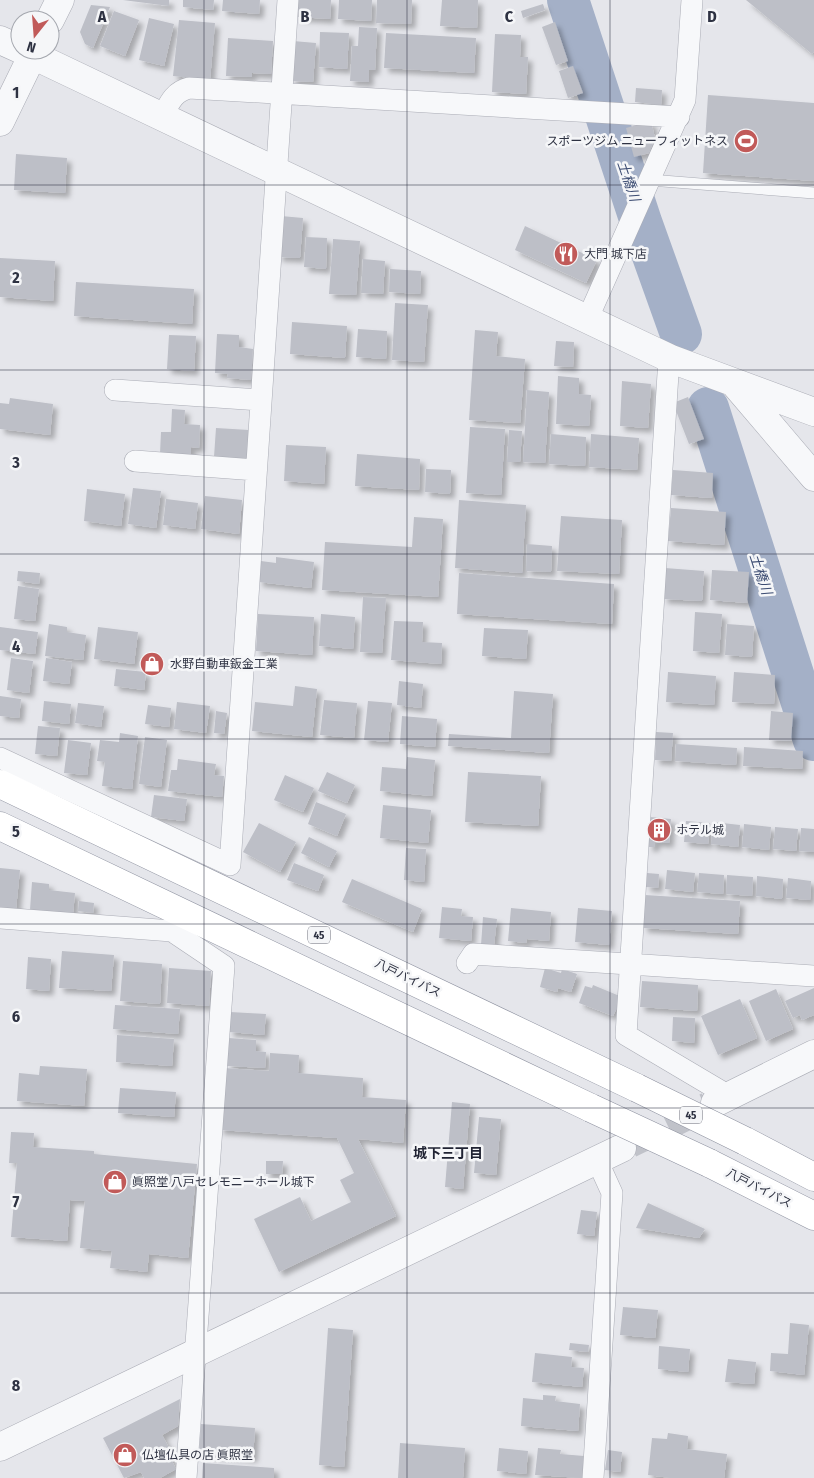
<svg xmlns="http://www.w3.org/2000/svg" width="814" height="1478" font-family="'Fira Sans Condensed','Noto Sans JP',sans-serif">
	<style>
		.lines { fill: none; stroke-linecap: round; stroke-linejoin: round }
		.river { stroke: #a4b0c7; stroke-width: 42 }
		.building { fill: #bdbfc7; filter: url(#shadow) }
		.tertiary-tunnel { stroke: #c0c2c9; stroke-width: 28; stroke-dasharray: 28 14; stroke-linecap: butt }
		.service-casing { stroke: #aaacb5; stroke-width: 12 }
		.minor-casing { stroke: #aaacb5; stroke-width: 22 }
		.tertiary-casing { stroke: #aaacb5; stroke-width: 29 }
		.trunk-casing { stroke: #8e92a0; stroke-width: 29 }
		.service { stroke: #f7f8fa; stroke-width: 11 }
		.minor { stroke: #f7f8fa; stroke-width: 21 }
		.tertiary { stroke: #f7f8fa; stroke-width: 28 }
		.trunk { stroke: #fff; stroke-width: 28 }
		.trunk-bridge-casing { stroke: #8e92a0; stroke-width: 29; stroke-linecap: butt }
		.trunk-bridge { stroke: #fff; stroke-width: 28 }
		.grid { fill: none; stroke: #2e3242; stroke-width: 1; stroke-opacity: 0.55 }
		.labels { text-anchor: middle; stroke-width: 5; stroke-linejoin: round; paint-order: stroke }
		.shield { fill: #f5f6f8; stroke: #6a6d79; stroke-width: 1 }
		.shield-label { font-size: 11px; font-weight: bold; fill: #2e3242 }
		.poi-label { font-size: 12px; fill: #2e3242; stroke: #f5f6f8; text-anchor: start }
		.street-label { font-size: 12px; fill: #2e3242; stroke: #f5f6f8 }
		.water-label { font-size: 14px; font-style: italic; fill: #3c4c72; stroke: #f5f6f8 }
		.neighbourhood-label { font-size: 14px; font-weight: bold; fill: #202333; stroke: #f5f6f8 }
		.grid-label { font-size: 16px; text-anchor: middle; font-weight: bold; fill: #2e3242; stroke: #f5f6f8; stroke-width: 5; stroke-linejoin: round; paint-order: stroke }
	</style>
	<defs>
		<filter id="shadow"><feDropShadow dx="4.5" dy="4.5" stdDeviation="2.5" flood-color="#0004"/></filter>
	</defs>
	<rect width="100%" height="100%" fill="#e5e6eb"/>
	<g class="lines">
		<path class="river" d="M 568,0 L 641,222 L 681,334
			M 708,408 L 814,740"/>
	</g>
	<path class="building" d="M 123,0 L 169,0 L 169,6 Z
		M 183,0 L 214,0 L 213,10 L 183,7 Z
		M 223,0 L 260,0 L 259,14 L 222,11 Z
		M 298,0 L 331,0 L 330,19 L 297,17 Z
		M 339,0 L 372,0 L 371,21 L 338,19 Z
		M 377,0 L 412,0 L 411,24 L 376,23 Z
		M 442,0 L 478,0 L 477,28 L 440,26 Z
		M 746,0 L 814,0 L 814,52 L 812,54 Z
		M 543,4 L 545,10 L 523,18 L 521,11 Z
		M 91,5 L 110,7 L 93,48 L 85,44 L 80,32 Z
		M 114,11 L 139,20 L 125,56 L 100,46 Z
		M 149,18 L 174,24 L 164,66 L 139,60 Z
		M 179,20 L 215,23 L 210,80 L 173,76 Z
		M 555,22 L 568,61 L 556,65 L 542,27 Z
		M 359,27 L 377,28 L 375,70 L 369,70 L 369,82 L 350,81 L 352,46 L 358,46 Z
		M 320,32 L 349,33 L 347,69 L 319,67 Z
		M 386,33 L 476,38 L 474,73 L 384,68 Z
		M 495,34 L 521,35 L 520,57 L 528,57 L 526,94 L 492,92 Z
		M 228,38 L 273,41 L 271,74 L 252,73 L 252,77 L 226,76 Z
		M 293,41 L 316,43 L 313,82 L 291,81 Z
		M 573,66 L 583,93 L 568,98 L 559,71 Z
		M 636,88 L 662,90 L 661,105 L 635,102 Z
		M 708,95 L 814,103 L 814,181 L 703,173 Z
		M 651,121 L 655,138 L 649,153 L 634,157 L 626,128 Z
		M 16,154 L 67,158 L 65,193 L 14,190 Z
		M 281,216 L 303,218 L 300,258 L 278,257 Z
		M 525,226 L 597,260 L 586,283 L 515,250 Z
		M 306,237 L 327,238 L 326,269 L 304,267 Z
		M 333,239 L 360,241 L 356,295 L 329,294 Z
		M 0,258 L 55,261 L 53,301 L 0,297 Z
		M 363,259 L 385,261 L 383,294 L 361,293 Z
		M 390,269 L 421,271 L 420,294 L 389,292 Z
		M 76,282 L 194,289 L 192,324 L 74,316 Z
		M 395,303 L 428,305 L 424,362 L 392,360 Z
		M 292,322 L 347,326 L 345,358 L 290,354 Z
		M 358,329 L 387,331 L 386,359 L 356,357 Z
		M 475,330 L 498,332 L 496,356 L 525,359 L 520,423 L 469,420 Z
		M 217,334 L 239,335 L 239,347 L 253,349 L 251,380 L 227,378 L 228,374 L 215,373 Z
		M 169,335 L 196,336 L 194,371 L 167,369 Z
		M 556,341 L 574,342 L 573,367 L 554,366 Z
		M 558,376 L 579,378 L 579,394 L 591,395 L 589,426 L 556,424 Z
		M 622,381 L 651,384 L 648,428 L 620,426 Z
		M 527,390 L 549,392 L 545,463 L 523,462 Z
		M 688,397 L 704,439 L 689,444 L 673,403 Z
		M 10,398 L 53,404 L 50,435 L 0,429 L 0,403 L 9,404 Z
		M 172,409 L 185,410 L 184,424 L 200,425 L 199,448 L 191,447 L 191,456 L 160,454 L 161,432 L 171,432 Z
		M 470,427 L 505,429 L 501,495 L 466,493 Z
		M 216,428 L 249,430 L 247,459 L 214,457 Z
		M 509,430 L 522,431 L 520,462 L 507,462 Z
		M 551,434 L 586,437 L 585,466 L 549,464 Z
		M 591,434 L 639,438 L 637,470 L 589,467 Z
		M 286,445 L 326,447 L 324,484 L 284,481 Z
		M 357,454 L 420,459 L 419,490 L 355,486 Z
		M 426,469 L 451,470 L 450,494 L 425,492 Z
		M 673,470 L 713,473 L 712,498 L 671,495 Z
		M 133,488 L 161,491 L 156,528 L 128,524 Z
		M 87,489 L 125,494 L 121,526 L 84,521 Z
		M 205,496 L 242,500 L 239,534 L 201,529 Z
		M 166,499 L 198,503 L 195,529 L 163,525 Z
		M 459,500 L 526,505 L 522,573 L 455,568 Z
		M 671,508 L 726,512 L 724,545 L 668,541 Z
		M 561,516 L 622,520 L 619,574 L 557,571 Z
		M 414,517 L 443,519 L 438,597 L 322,590 L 325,542 L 412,547 Z
		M 527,544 L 552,546 L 551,572 L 526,571 Z
		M 276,557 L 314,562 L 311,588 L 258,582 L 261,561 L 276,563 Z
		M 665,568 L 704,571 L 702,601 L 663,599 Z
		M 712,570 L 749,572 L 747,603 L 710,600 Z
		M 18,571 L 40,573 L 39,584 L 17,581 Z
		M 459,573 L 614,584 L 612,624 L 457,614 Z
		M 18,586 L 39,589 L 35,621 L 14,619 Z
		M 363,597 L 386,598 L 382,653 L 360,652 Z
		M 695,612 L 722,614 L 719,653 L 693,651 Z
		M 258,614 L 314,617 L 312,655 L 256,651 Z
		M 321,614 L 355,617 L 353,649 L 319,646 Z
		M 394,621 L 423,622 L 422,642 L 442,643 L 441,664 L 391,660 Z
		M 49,624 L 67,627 L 67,632 L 86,635 L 83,660 L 45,656 Z
		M 727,624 L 754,626 L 752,657 L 725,655 Z
		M 0,627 L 38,632 L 35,654 L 0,650 Z
		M 98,627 L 138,632 L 134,664 L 94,659 Z
		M 484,628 L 528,630 L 526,659 L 482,656 Z
		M 11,658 L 33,661 L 29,693 L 7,690 Z
		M 46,658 L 72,662 L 69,684 L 43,681 Z
		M 116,669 L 146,672 L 144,690 L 114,686 Z
		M 668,672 L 716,676 L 714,705 L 666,702 Z
		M 734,672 L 775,675 L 774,704 L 732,702 Z
		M 399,681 L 423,684 L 421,708 L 397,705 Z
		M 295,686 L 317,689 L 312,737 L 252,731 L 255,702 L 293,706 Z
		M 514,691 L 553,694 L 549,753 L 448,746 L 449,734 L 511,738 Z
		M 0,696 L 21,699 L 19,718 L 0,716 Z
		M 324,700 L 357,703 L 354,738 L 320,735 Z
		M 44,701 L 71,704 L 69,724 L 42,721 Z
		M 368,701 L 392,703 L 388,742 L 364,740 Z
		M 177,702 L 210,706 L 206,733 L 174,729 Z
		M 78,703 L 104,706 L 101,727 L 75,723 Z
		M 148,705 L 171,708 L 169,727 L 145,724 Z
		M 216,711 L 227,713 L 224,734 L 214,733 Z
		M 771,711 L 793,713 L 791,741 L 769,740 Z
		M 402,716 L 437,719 L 435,747 L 400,744 Z
		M 38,726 L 60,728 L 57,756 L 35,754 Z
		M 656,732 L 673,733 L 671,761 L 655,760 Z
		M 120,733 L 138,736 L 132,789 L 102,786 L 105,762 L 97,761 L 100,740 L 119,742 Z
		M 145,737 L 167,740 L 161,787 L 139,784 Z
		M 68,740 L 91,743 L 87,775 L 64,773 Z
		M 676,744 L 737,748 L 736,765 L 675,761 Z
		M 744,747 L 803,751 L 802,769 L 743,766 Z
		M 407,757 L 435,760 L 432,796 L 380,791 L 382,767 L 406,769 Z
		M 178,759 L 216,764 L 214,775 L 224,776 L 222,797 L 168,791 L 171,770 L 177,770 Z
		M 327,772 L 355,785 L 347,803 L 318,791 Z
		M 468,772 L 541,776 L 538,826 L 465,822 Z
		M 285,775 L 314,788 L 303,812 L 274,800 Z
		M 154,795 L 187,799 L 184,821 L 151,817 Z
		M 316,802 L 346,814 L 337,836 L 308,824 Z
		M 383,805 L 431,810 L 428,843 L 380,838 Z
		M 650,817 L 671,819 L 669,843 L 655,842 L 655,847 L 648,847 Z
		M 686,821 L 710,823 L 708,844 L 684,842 Z
		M 713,822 L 740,825 L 738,847 L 711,844 Z
		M 259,823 L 296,842 L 280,872 L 243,852 Z
		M 744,824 L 771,827 L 769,850 L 742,847 Z
		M 775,827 L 798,829 L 796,851 L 773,849 Z
		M 801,828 L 814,829 L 814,852 L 799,851 Z
		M 309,837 L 337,851 L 329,867 L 301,853 Z
		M 406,848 L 426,849 L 424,882 L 404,880 Z
		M 294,863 L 324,875 L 318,891 L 287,880 Z
		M 0,868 L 20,870 L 16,909 L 0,908 Z
		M 667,870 L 695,873 L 693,892 L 665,889 Z
		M 647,873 L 659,874 L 658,888 L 646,887 Z
		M 699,873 L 724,875 L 723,894 L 697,892 Z
		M 727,875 L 753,877 L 752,896 L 726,894 Z
		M 757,876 L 783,879 L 782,899 L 756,896 Z
		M 788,878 L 811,881 L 810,900 L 786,898 Z
		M 352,879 L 422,909 L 413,932 L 342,902 Z
		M 32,882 L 49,884 L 49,890 L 75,893 L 73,914 L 30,910 Z
		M 645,895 L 740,901 L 738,934 L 643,928 Z
		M 79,901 L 94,903 L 93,913 L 78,911 Z
		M 442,907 L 462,909 L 461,916 L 473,917 L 471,941 L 439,938 Z
		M 511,908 L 551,912 L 549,941 L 527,939 L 526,943 L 508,941 Z
		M 578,908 L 612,911 L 609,945 L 575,942 Z
		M 483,917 L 497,919 L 494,945 L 481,945 Z
		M 62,951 L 114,955 L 111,991 L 59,988 Z
		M 28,957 L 51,959 L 49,991 L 26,989 Z
		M 123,961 L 162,964 L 160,1004 L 120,1001 Z
		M 169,968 L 211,971 L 209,1006 L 167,1003 Z
		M 545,968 L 561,973 L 562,969 L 577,974 L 571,992 L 558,988 L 557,992 L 540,987 Z
		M 642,981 L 698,985 L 697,1011 L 640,1007 Z
		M 593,985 L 622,997 L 613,1016 L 579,1003 L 585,986 L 592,988 Z
		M 814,988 L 814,1015 L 802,1020 L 800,1015 L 793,1018 L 785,1001 Z
		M 776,989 L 793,1029 L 766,1041 L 749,1001 Z
		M 740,999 L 757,1038 L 718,1055 L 701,1016 Z
		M 115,1005 L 180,1009 L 178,1034 L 113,1029 Z
		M 230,1012 L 266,1014 L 264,1035 L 229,1032 Z
		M 673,1017 L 695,1018 L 694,1043 L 672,1041 Z
		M 117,1035 L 174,1039 L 172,1066 L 116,1062 Z
		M 229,1038 L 256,1040 L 256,1051 L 266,1052 L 265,1068 L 227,1066 Z
		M 270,1053 L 299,1055 L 298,1073 L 363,1078 L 362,1097 L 406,1100 L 403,1143 L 358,1139 L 396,1216 L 279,1272 L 254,1219 L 300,1197 L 311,1221 L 351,1202 L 340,1180 L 354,1173 L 337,1138 L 219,1130 L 224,1068 L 269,1071 Z
		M 40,1066 L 87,1069 L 84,1106 L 17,1101 L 19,1073 L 39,1075 Z
		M 120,1088 L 176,1092 L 174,1117 L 118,1113 Z
		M 452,1102 L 470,1104 L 463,1189 L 445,1187 Z
		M 479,1117 L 501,1119 L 496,1175 L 474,1173 Z
		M 11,1132 L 34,1133 L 33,1147 L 94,1151 L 94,1154 L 197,1164 L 188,1258 L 149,1254 L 147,1272 L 110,1268 L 112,1251 L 80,1248 L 85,1201 L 70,1200 L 67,1241 L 11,1237 L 17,1163 L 9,1163 Z
		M 266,1161 L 283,1161 L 282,1174 L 266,1174 Z
		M 648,1203 L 705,1229 L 699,1238 L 636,1228 Z
		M 581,1210 L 597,1212 L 594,1236 L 577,1234 Z
		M 623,1307 L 658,1310 L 655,1338 L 620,1335 Z
		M 790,1323 L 809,1325 L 804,1375 L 770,1371 L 771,1353 L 788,1354 Z
		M 328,1328 L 353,1330 L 344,1467 L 319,1465 Z
		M 570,1343 L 589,1345 L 588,1352 L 569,1350 Z
		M 659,1346 L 690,1349 L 688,1372 L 658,1369 Z
		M 535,1353 L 572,1357 L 571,1367 L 584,1368 L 582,1387 L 532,1382 Z
		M 728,1359 L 756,1362 L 754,1384 L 725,1382 Z
		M 543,1395 L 556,1396 L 555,1401 L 580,1404 L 578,1431 L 521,1426 L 523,1398 L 543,1400 Z
		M 180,1399 L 178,1426 L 162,1435 L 173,1455 L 170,1457 L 176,1469 L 160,1478 L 144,1478 L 141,1472 L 124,1478 L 103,1438 Z
		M 201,1424 L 255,1428 L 253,1458 L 199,1454 Z
		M 668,1433 L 688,1436 L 687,1449 L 727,1454 L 724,1478 L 671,1478 L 648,1475 L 652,1438 L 667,1439 Z
		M 400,1443 L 465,1448 L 463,1478 L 398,1478 Z
		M 499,1448 L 528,1451 L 526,1474 L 497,1471 Z
		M 538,1448 L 561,1450 L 560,1454 L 584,1456 L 582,1478 L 535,1475 Z
		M 608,1450 L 622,1452 L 620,1472 L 605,1470 Z
		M 203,1463 L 274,1468 L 274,1478 L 202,1478 Z"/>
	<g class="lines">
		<path class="tertiary-tunnel" d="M 630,1144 L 708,1106"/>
		<g class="service-casing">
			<path id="service" d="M 650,180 L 814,193"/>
		</g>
		<g class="minor-casing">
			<path id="minor" d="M 162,117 C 169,104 173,92 189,88 L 679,117
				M 587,320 L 685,100 L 692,0
				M 669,358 L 626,1035 L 729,1096
				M 115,390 L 260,400
				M 135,461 L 256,470
				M 0,758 L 230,865 L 288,0
				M 0,918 L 172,931 L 224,966 L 186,1478
				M 467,963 L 473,954 L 814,976
				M 593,1478 L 612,1193 L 597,1160"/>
		</g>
		<g class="tertiary-casing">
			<path id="tertiary" d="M 50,20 L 60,0
				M 0,40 L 20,49
				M 22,50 L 671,359 L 814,412
				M 0,122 L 35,50
				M 734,383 L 814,477
				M 715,1103 L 814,1054
				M 0,1447 L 622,1148"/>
		</g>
		<g class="trunk-casing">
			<path id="trunk" d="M 0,784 L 637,1088
				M 0,826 L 591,1108
				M 745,1141 L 814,1177
				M 709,1163 L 814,1216"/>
		</g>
		<use href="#service" class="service"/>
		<use href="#minor" class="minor"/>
		<use href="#tertiary" class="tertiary"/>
		<use href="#trunk" class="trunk"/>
		<g class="trunk-bridge-casing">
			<path id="trunk-bridge" d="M 637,1088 L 745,1141
				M 591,1108 L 709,1163"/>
		</g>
		<use href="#trunk-bridge" class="trunk-bridge"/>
	</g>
	<path class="grid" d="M 204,0 L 204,1478M 407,0 L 407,1478M 610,0 L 610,1478M 0,185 L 814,185M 0,370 L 814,370M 0,554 L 814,554M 0,739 L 814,739M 0,924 L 814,924M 0,1108 L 814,1108M 0,1293 L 814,1293"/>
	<defs>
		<g id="stadium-disc" transform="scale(1.25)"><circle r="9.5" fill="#c15a59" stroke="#f5f6f8"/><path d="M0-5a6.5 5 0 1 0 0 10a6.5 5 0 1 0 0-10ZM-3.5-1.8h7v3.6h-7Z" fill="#fff"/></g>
		<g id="restaurant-disc" transform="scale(1.25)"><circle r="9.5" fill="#c15a59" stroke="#f5f6f8"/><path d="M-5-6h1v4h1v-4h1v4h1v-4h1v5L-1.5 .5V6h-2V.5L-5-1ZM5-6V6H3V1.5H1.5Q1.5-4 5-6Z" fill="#fff"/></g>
		<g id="shop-disc" transform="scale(1.25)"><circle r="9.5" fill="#c15a59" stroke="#f5f6f8"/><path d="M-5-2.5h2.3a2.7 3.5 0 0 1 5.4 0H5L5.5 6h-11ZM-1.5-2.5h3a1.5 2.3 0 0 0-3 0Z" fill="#fff"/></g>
		<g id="building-disc" transform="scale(1.25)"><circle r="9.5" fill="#c15a59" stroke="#f5f6f8"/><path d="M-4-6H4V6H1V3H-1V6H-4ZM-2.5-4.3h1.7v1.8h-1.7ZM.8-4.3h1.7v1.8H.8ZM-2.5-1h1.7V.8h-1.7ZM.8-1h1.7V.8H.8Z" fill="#fff"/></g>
	</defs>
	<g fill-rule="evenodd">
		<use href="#stadium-disc" x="746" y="141"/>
		<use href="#restaurant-disc" x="566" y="254"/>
		<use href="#shop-disc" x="152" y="664"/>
		<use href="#building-disc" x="659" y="830"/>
		<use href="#shop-disc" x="115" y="1182"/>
		<use href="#shop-disc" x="125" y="1455"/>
	</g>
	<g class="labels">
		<g class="shield">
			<rect x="308" y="926.5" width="22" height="17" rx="4"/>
			<rect x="680" y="1106.5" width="22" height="17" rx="4"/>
		</g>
		<g class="shield-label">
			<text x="319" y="939">45</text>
			<text x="691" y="1119">45</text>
		</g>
		<g class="poi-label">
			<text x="728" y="145" text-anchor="end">スポーツジム ニューフィットネス</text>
			<text x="584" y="258">大門 城下店</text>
			<text x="170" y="668">水野自動車鈑金工業</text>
			<text x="676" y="834">ホテル城</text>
			<text x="132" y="1186">眞照堂 八戸セレモニーホール城下</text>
			<text x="142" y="1459">仏壇仏具の店 眞照堂</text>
		</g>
		<g class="street-label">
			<text transform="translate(408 978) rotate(26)" y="4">八戸バイパス</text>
			<text transform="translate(759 1188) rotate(27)" y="4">八戸バイパス</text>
		</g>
		<g class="water-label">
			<text transform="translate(629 181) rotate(71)" y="5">土橋川</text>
			<text transform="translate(761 574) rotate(72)" y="5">土橋川</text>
		</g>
		<g class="neighbourhood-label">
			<text x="448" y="1158">城下三丁目</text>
		</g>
	</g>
	<g class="grid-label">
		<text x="102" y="22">A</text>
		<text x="305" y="22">B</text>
		<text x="509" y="22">C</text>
		<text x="712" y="22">D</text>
		<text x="16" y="98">1</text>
		<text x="16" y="283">2</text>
		<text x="16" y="468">3</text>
		<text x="16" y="652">4</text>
		<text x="16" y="837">5</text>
		<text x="16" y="1022">6</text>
		<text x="16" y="1207">7</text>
		<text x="16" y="1391">8</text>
	</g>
	<g transform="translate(35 35) rotate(197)"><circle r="24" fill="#f5f6f8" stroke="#a5a8af"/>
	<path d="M0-4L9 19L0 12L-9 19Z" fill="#c15a59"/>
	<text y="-8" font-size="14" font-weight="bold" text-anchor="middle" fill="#2e3242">N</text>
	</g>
</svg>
